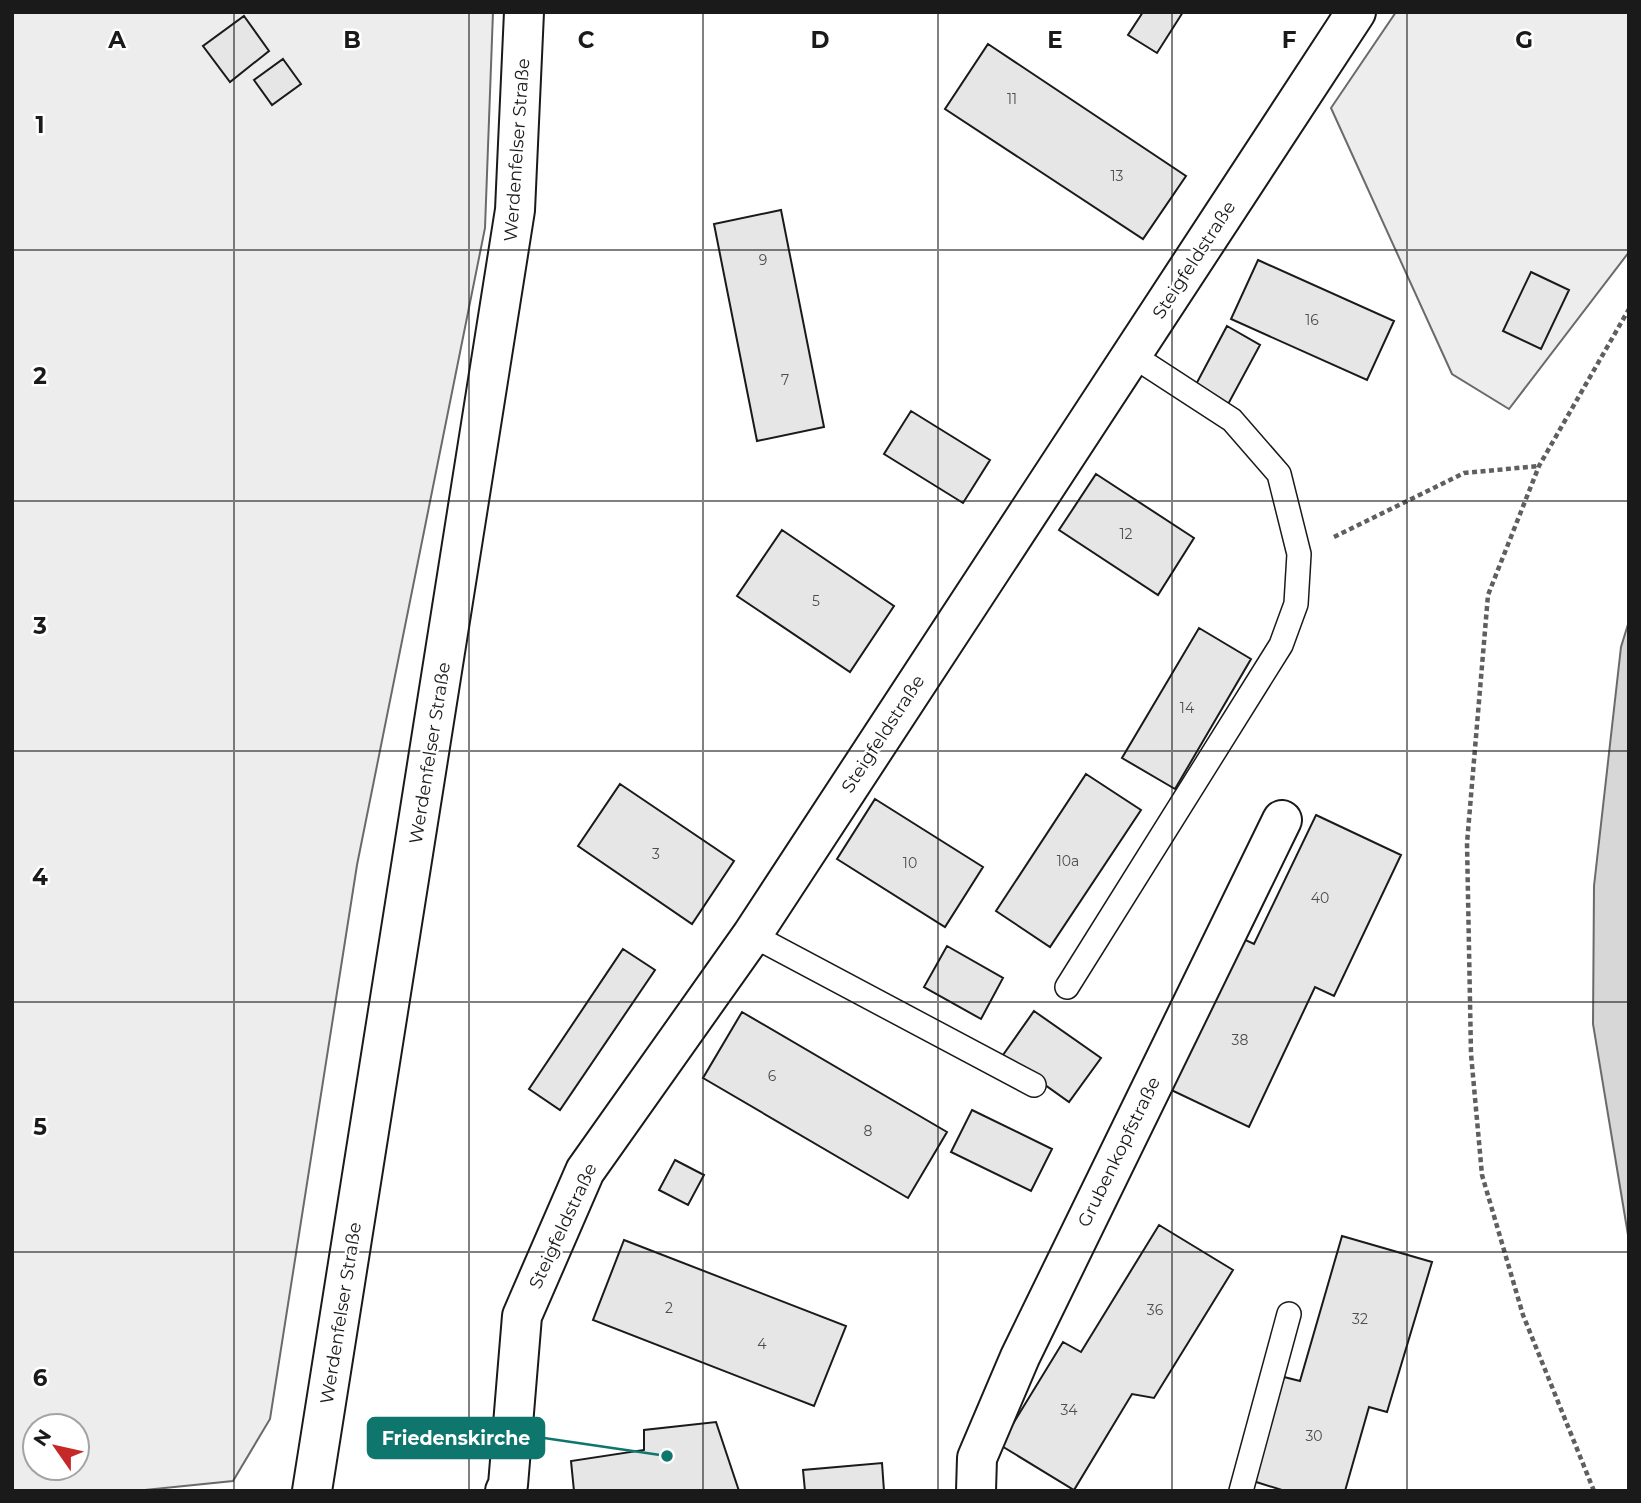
<svg xmlns="http://www.w3.org/2000/svg" width="1641" height="1503" font-family="Montserrat,sans-serif">
	<style>
		.built { fill: #ededed; stroke: #6a6a6a; stroke-width: 2; fill-rule: evenodd }
		.water { fill: #d7d7d7; stroke: #6a6a6a; stroke-width: 2 }
		.building { fill: #e6e6e6; stroke: #1a1a1a; stroke-width: 2 }
		.lines { fill: none; stroke-linecap: round; stroke-linejoin: round }
		.service-casing { stroke: #1a1a1a; stroke-width: 26 }
		.minor-casing { stroke: #1a1a1a; stroke-width: 42 }
		.tertiary-casing { stroke: #1a1a1a; stroke-width: 42 }
		.path { stroke: #5f5f5f; stroke-width: 4.5; stroke-dasharray: 5 3.5; stroke-linecap: butt }
		.service { stroke: #fff; stroke-width: 23 }
		.minor { stroke: #fff; stroke-width: 38 }
		.tertiary { stroke: #fff; stroke-width: 38 }
		.grid { fill: none; stroke: #1a1a1a; stroke-width: 2; stroke-opacity: 0.55 }
		.labels { text-anchor: middle; stroke-width: 5; stroke-linejoin: round; paint-order: stroke }
		.number-label { font-size: 14px; fill: #4d4d4d }
		.street-label { font-size: 18px; fill: #1a1a1a; stroke: #fff }
		.grid-label { font-size: 23px; text-anchor: middle; font-weight: bold; fill: #1a1a1a; stroke: #fff; stroke-width: 5; stroke-linejoin: round; paint-order: stroke }
		.leader { fill: none; stroke: #0f766e; stroke-width: 2.5 }
		.callout-dot { fill: #0f766e; stroke: #fff; stroke-width: 2.5 }
		.callout { fill: #0f766e; stroke: #0f766e; stroke-width: 2.5 }
		.callout-label { font-size: 19px; text-anchor: middle; font-weight: bold; fill: #fff }
	</style>
	<rect width="100%" height="100%" fill="#fff"/>
	<path class="built" d="M 12,12 L 493,12 L 485,228 L 357,865 L 270,1419 L 233,1481 L 135,1491 L 12,1491 ZM 35,1426 L 77,1426 L 77,1468 L 35,1468 Z
		M 1396,12 L 1629,12 L 1629,252 L 1509,409 L 1452,374 L 1331,108 Z"/>
	<path class="water" d="M 1629,621 L 1629,1241 L 1593,1024 L 1594,886 L 1621,647 Z"/>
	<path class="building" d="M 1143,12 L 1183,12 L 1157,53 L 1128,35 Z
		M 244,16 L 269,51 L 230,82 L 203,46 Z
		M 988,44 L 1186,176 L 1143,239 L 945,109 Z
		M 283,59 L 301,84 L 272,105 L 254,80 Z
		M 781,210 L 824,427 L 757,441 L 714,224 Z
		M 1258,260 L 1394,321 L 1367,380 L 1231,319 Z
		M 1531,272 L 1569,290 L 1541,349 L 1503,331 Z
		M 1227,326 L 1260,345 L 1226,408 L 1193,390 Z
		M 911,411 L 990,460 L 963,503 L 884,454 Z
		M 1096,474 L 1194,538 L 1158,595 L 1059,530 Z
		M 782,530 L 894,606 L 850,672 L 737,596 Z
		M 1199,628 L 1251,659 L 1175,789 L 1122,758 Z
		M 1086,774 L 1141,810 L 1050,947 L 996,911 Z
		M 620,784 L 734,861 L 692,924 L 578,846 Z
		M 875,799 L 983,867 L 945,927 L 837,859 Z
		M 1316,815 L 1401,855 L 1334,996 L 1315,987 L 1249,1127 L 1167,1088 L 1239,937 L 1254,944 Z
		M 947,946 L 1003,978 L 981,1019 L 924,987 Z
		M 623,949 L 655,970 L 560,1110 L 529,1089 Z
		M 1034,1011 L 1101,1058 L 1069,1102 L 1003,1055 Z
		M 742,1012 L 947,1132 L 908,1198 L 703,1078 Z
		M 972,1110 L 1052,1149 L 1031,1191 L 951,1152 Z
		M 675,1160 L 704,1175 L 688,1205 L 659,1190 Z
		M 1159,1225 L 1233,1270 L 1154,1398 L 1132,1394 L 1074,1490 L 1000,1445 L 1063,1342 L 1081,1352 Z
		M 1342,1236 L 1432,1262 L 1387,1412 L 1369,1407 L 1345,1491 L 1285,1491 L 1253,1481 L 1284,1377 L 1300,1381 Z
		M 624,1240 L 846,1326 L 814,1406 L 593,1320 Z
		M 716,1422 L 739,1491 L 574,1491 L 571,1461 L 644,1450 L 644,1430 Z
		M 882,1463 L 884,1491 L 805,1491 L 803,1470 Z"/>
	<g class="lines">
		<g class="service-casing">
			<path id="service" d="M 752,935 L 1034,1085
				M 1067,987 L 1281,645 L 1296,604 L 1299,554 L 1279,474 L 1232,420 L 1132,355
				M 1241,1491 L 1289,1314"/>
		</g>
		<g class="minor-casing">
			<path id="minor" d="M 505,1491 L 508,1485 L 522,1316 L 585,1171 L 752,935 L 1356,12
				M 976,1491 L 977,1458 L 1020,1357 L 1282,820"/>
		</g>
		<g class="tertiary-casing">
			<path id="tertiary" d="M 312,1491 L 515,210 L 524,12"/>
		</g>
		<path class="path" d="M 1334,537 L 1464,473 L 1539,466
			M 1594,1491 L 1523,1315 L 1482,1175 L 1471,1054 L 1467,843 L 1488,595 L 1539,466 L 1629,309"/>
		<use href="#service" class="service"/>
		<use href="#minor" class="minor"/>
		<use href="#tertiary" class="tertiary"/>
	</g>
	<path class="grid" d="M 234,12 L 234,1491M 469,12 L 469,1491M 703,12 L 703,1491M 938,12 L 938,1491M 1172,12 L 1172,1491M 1407,12 L 1407,1491M 12,250 L 1629,250M 12,501 L 1629,501M 12,751 L 1629,751M 12,1002 L 1629,1002M 12,1252 L 1629,1252"/>
	<g class="labels">
		<g class="number-label">
			<text x="1012" y="104">11</text>
			<text x="1117" y="181">13</text>
			<text x="763" y="265">9</text>
			<text x="1312" y="325">16</text>
			<text x="785" y="385">7</text>
			<text x="1126" y="539">12</text>
			<text x="816" y="606">5</text>
			<text x="1187" y="713">14</text>
			<text x="656" y="859">3</text>
			<text x="1068" y="866">10a</text>
			<text x="910" y="868">10</text>
			<text x="1320" y="903">40</text>
			<text x="1240" y="1045">38</text>
			<text x="772" y="1081">6</text>
			<text x="868" y="1136">8</text>
			<text x="669" y="1313">2</text>
			<text x="1155" y="1315">36</text>
			<text x="1360" y="1324">32</text>
			<text x="762" y="1349">4</text>
			<text x="1069" y="1415">34</text>
			<text x="1314" y="1441">30</text>
		</g>
		<g class="street-label">
			<text transform="translate(517 150) rotate(-86)" y="6">Werdenfelser Straße</text>
			<text transform="translate(1194 260) rotate(-57)" y="6">Steigfeldstraße</text>
			<text transform="translate(883 734) rotate(-57)" y="6">Steigfeldstraße</text>
			<text transform="translate(430 753) rotate(-81)" y="6">Werdenfelser Straße</text>
			<text transform="translate(1119 1152) rotate(-64)" y="6">Grubenkopfstraße</text>
			<text transform="translate(563 1226) rotate(-65)" y="6">Steigfeldstraße</text>
			<text transform="translate(341 1313) rotate(-81)" y="6">Werdenfelser Straße</text>
		</g>
	</g>
	<g class="grid-label">
		<text x="117" y="48">A</text>
		<text x="352" y="48">B</text>
		<text x="586" y="48">C</text>
		<text x="820" y="48">D</text>
		<text x="1055" y="48">E</text>
		<text x="1289" y="48">F</text>
		<text x="1524" y="48">G</text>
		<text x="40" y="133">1</text>
		<text x="40" y="384">2</text>
		<text x="40" y="634">3</text>
		<text x="40" y="885">4</text>
		<text x="40" y="1135">5</text>
		<text x="40" y="1386">6</text>
	</g>
	<path class="leader" d="M667 1456L544 1438"/>
	<circle class="callout-dot" cx="667" cy="1456" r="7"/>
	<rect class="callout" x="368" y="1418" width="176" height="40" rx="7"/>
	<g class="callout-label">
		<text x="456" y="1445">Friedenskirche</text>
	</g>
	<rect width="1641" height="1503" fill="none" stroke="#1a1a1a" stroke-width="28"/>
	<g transform="translate(56 1447) rotate(304)"><circle r="33" fill="#ffffff" stroke="#a3a3a3" stroke-width="2"/>
	<path d="M0-5L12 26L0 18L-12 26Z" fill="#c62828"/>
	<text y="-10" font-size="19" font-weight="bold" text-anchor="middle" fill="#1a1a1a">N</text>
	</g>
</svg>
